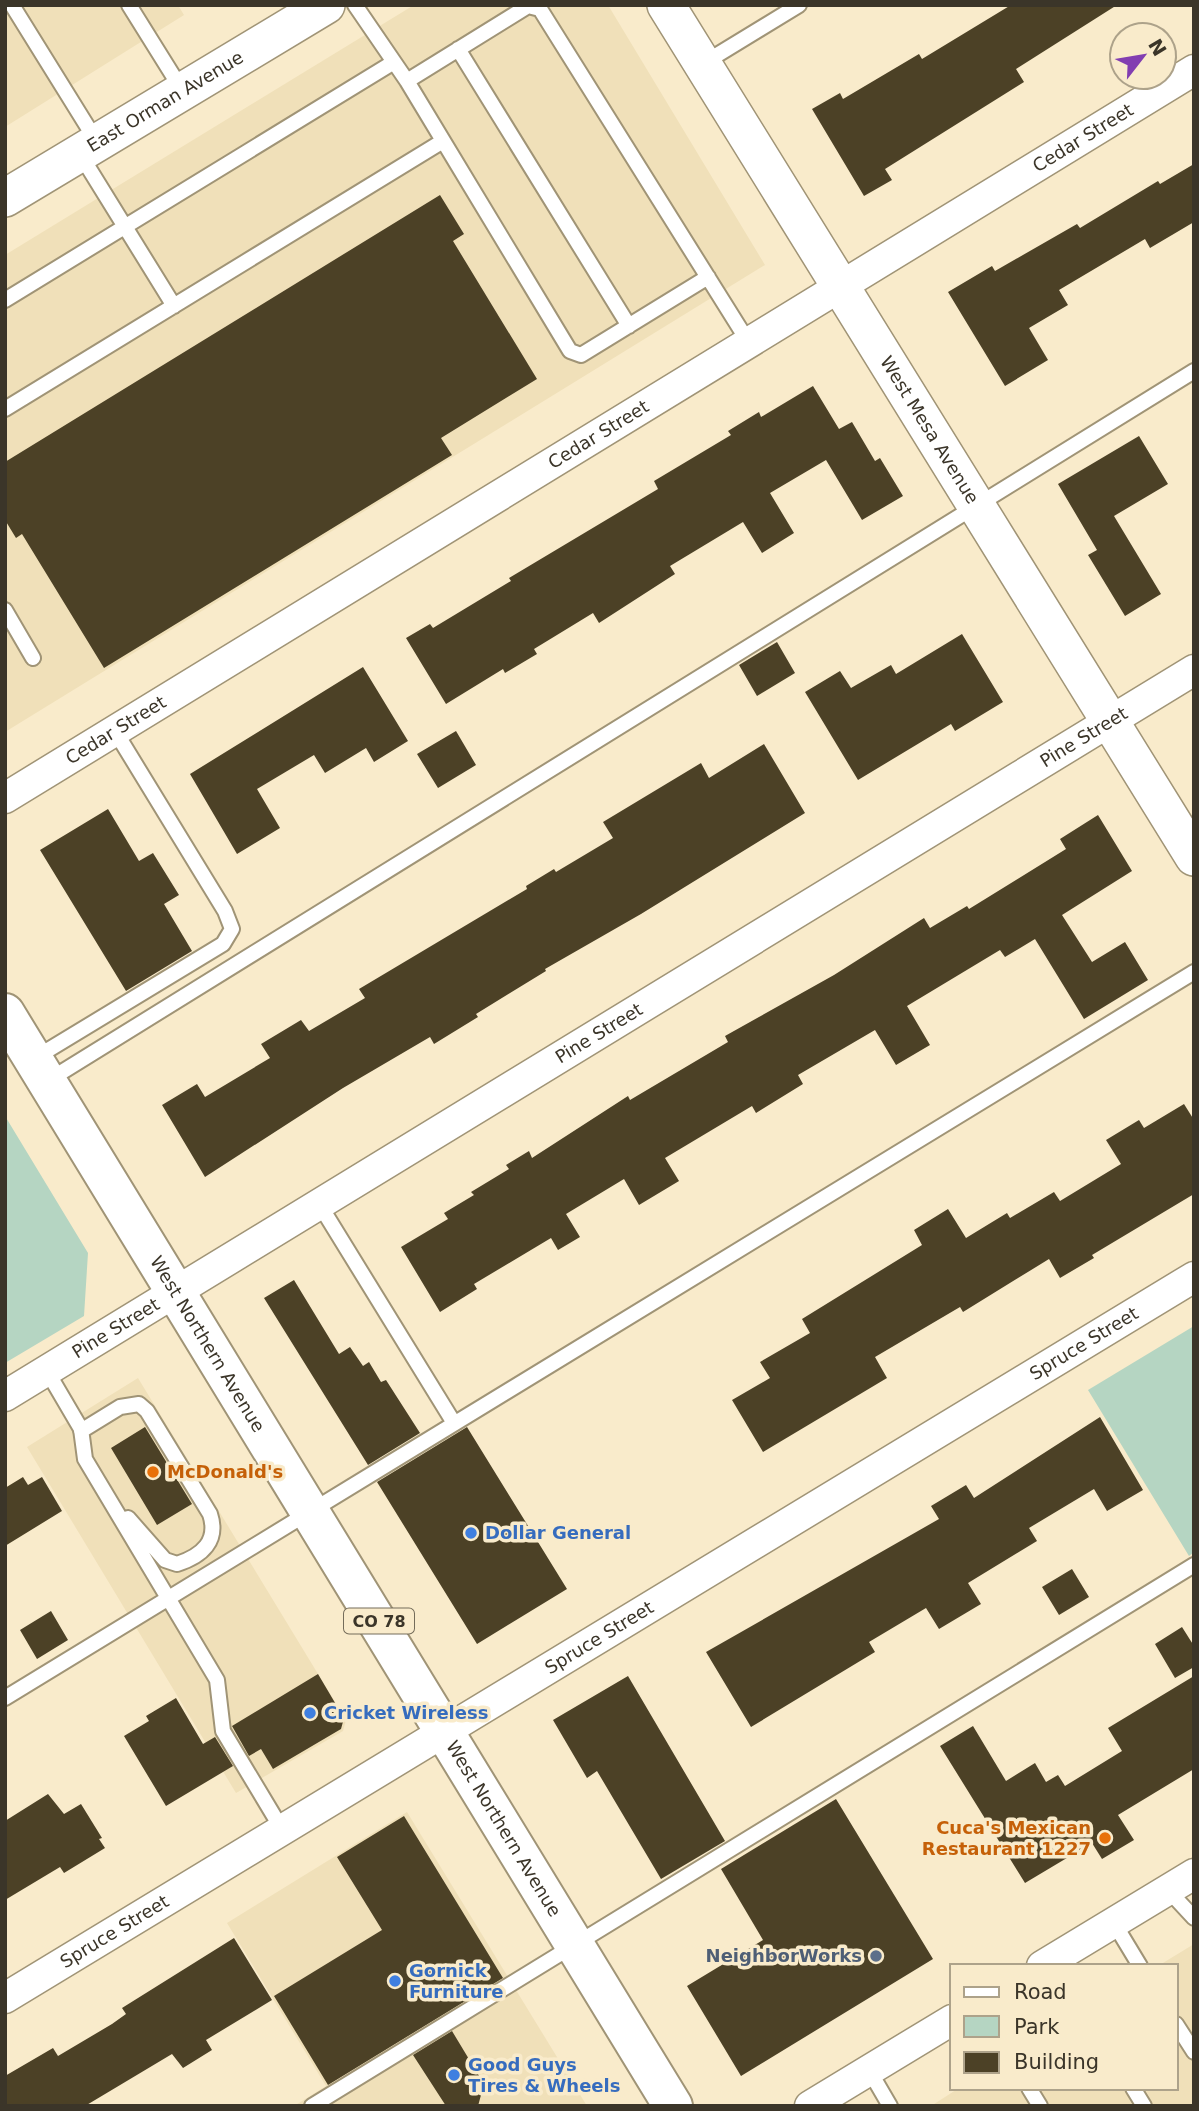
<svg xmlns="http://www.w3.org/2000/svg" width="1199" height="2111" font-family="'DejaVu Sans',sans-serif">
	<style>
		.built { fill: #f0e0b9 }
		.green { fill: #b5d5c2 }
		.building { fill: #4c4126 }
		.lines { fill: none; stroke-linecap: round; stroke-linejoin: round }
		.service-casing { stroke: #a09476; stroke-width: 18 }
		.minor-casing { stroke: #a09476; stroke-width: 33 }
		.tertiary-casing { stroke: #a09476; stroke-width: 40 }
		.primary-casing { stroke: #a09476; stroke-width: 42 }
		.service { stroke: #fff; stroke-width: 14 }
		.minor { stroke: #fff; stroke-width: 30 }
		.tertiary { stroke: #fff; stroke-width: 37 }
		.primary { stroke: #fff; stroke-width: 38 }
		.food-dot { fill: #e8710a; stroke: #f9ebcb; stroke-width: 2.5 }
		.shop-dot { fill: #3f7fe0; stroke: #f9ebcb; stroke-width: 2.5 }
		.service-dot { fill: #5c6f8a; stroke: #f9ebcb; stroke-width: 2.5 }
		.labels { text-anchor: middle; stroke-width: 7; stroke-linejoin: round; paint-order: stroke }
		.shield { fill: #f9ebcb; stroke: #746c5a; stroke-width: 2 }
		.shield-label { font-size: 16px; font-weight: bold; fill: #3b3529 }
		.street-label { font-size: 18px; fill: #3b3529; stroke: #f9ebcb }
		.food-label { font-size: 18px; font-weight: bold; fill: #c56008; stroke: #f9ebcb; text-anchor: start }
		.shop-label { font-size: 18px; font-weight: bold; fill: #366cbe; stroke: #f9ebcb; text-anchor: start }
		.service-label { font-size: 18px; font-weight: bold; fill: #4e5e75; stroke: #f9ebcb; text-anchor: end }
	</style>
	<rect width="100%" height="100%" fill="#f9ebcb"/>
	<path class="built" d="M 5,5 L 178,5 L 184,15 L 5,127 Z
		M 414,5 L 608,5 L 765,265 L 5,732 L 5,255 Z
		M 138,1378 L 346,1720 L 343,1731 L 236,1793 L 27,1447 Z
		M 407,1812 L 587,2106 L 294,2106 L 326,2086 L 227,1923 Z
		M 1194,1944 L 1194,2106 L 931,2106 L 959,2088 L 1176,2088 L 1176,1966 L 1158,1966 Z"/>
	<path class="green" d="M 5,1116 L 88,1253 L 84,1316 L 5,1363 Z
		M 1194,1326 L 1194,1552 L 1189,1556 L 1088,1390 Z"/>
	<path class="building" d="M 1011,5 L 1117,5 L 1016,69 L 1024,82 L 885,169 L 892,180 L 864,196 L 812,109 L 840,93 L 843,99 L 919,54 L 922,59 Z
		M 1194,164 L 1194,222 L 1150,248 L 1145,239 L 1059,290 L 1068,305 L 1029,328 L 1048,360 L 1005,386 L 948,292 L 992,266 L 995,271 L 1077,224 L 1080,228 L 1158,181 L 1160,184 Z
		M 440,195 L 464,234 L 453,241 L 537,379 L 441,438 L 452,455 L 104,668 L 22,534 L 16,538 L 5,520 L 5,462 Z
		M 813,386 L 839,429 L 852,422 L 875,461 L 880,458 L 903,496 L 862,520 L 826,460 L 770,493 L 794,533 L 762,553 L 743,522 L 670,566 L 675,574 L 599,623 L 593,613 L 534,649 L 537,654 L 505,673 L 503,669 L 446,704 L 406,638 L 430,624 L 433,628 L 511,581 L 509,578 L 658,489 L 654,481 L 731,435 L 728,431 L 759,412 L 761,417 Z
		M 1139,436 L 1168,484 L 1114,516 L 1161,594 L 1125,616 L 1088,555 L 1097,550 L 1058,484 Z
		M 962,634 L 1003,702 L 955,731 L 951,724 L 858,780 L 805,692 L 840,671 L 851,688 L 891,665 L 896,674 Z
		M 777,642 L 795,673 L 757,696 L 739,665 Z
		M 363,667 L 408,741 L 374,762 L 366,748 L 325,773 L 314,755 L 257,789 L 280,828 L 237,854 L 190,774 Z
		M 456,731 L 476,765 L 438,788 L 417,754 Z
		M 764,744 L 805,813 L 641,914 L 545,969 L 546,971 L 476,1014 L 478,1017 L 434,1044 L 430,1037 L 343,1088 L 205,1177 L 162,1105 L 197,1084 L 205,1097 L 270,1058 L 261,1044 L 301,1020 L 309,1031 L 365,998 L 359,989 L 527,889 L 526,886 L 554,869 L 556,872 L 613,838 L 603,822 L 701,763 L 709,778 Z
		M 108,809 L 139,861 L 153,853 L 179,895 L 164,904 L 192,951 L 126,991 L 40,850 Z
		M 1098,815 L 1132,871 L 1062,915 L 1092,962 L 1125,942 L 1148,980 L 1084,1019 L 1035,939 L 1005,957 L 1000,950 L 907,1006 L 930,1045 L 896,1065 L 875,1030 L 798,1075 L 803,1084 L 756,1113 L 752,1106 L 665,1158 L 679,1181 L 639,1205 L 624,1179 L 566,1214 L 580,1237 L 558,1250 L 551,1238 L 474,1284 L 477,1289 L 440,1312 L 401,1247 L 448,1219 L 444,1213 L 474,1195 L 471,1192 L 509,1169 L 506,1165 L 529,1151 L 532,1158 L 628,1096 L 630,1100 L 728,1042 L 725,1036 L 834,975 L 924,918 L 930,928 L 967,906 L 969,909 L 1066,849 L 1060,839 Z
		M 1184,1104 L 1194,1120 L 1194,1194 L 1092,1255 L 1094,1258 L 1060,1278 L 1049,1259 L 963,1312 L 960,1307 L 875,1357 L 887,1378 L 763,1452 L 732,1400 L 770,1378 L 760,1362 L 810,1333 L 802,1319 L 922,1245 L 914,1230 L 948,1209 L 966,1238 L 1007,1213 L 1010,1218 L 1054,1192 L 1060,1201 L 1121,1164 L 1106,1140 L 1139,1120 L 1144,1128 Z
		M 294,1280 L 339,1354 L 350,1347 L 363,1366 L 369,1362 L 381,1382 L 386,1380 L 420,1433 L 368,1465 L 264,1298 Z
		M 1100,1417 L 1143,1490 L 1107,1511 L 1094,1489 L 1029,1528 L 1037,1541 L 968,1583 L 981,1604 L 939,1629 L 926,1608 L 869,1642 L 875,1652 L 751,1727 L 706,1652 L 939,1519 L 931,1506 L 966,1485 L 974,1498 Z
		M 145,1427 L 192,1504 L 157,1525 L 111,1448 Z
		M 467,1427 L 567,1589 L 477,1644 L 377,1482 Z
		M 23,1477 L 28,1485 L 42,1477 L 62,1511 L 5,1546 L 5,1488 Z
		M 1072,1569 L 1089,1597 L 1059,1615 L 1042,1587 Z
		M 51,1611 L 68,1640 L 37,1659 L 20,1630 Z
		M 1182,1627 L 1194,1646 L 1194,1667 L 1175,1678 L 1155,1644 Z
		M 318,1674 L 344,1718 L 341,1729 L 273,1769 L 261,1749 L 249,1756 L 232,1726 Z
		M 628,1676 L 725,1841 L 661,1879 L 597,1771 L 587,1778 L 553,1720 Z
		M 1194,1676 L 1194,1769 L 1118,1815 L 1134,1840 L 1102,1859 L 1092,1843 L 1025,1883 L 940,1746 L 973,1726 L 1006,1781 L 1035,1763 L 1046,1782 L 1058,1775 L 1065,1786 L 1122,1751 L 1108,1728 Z
		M 176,1698 L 203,1744 L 215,1737 L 233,1766 L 166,1806 L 124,1736 L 149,1721 L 146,1716 Z
		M 48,1794 L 64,1814 L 81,1804 L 102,1838 L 99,1839 L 105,1848 L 64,1873 L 60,1867 L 5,1900 L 5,1821 Z
		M 836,1799 L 933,1959 L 741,2076 L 687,1986 L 763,1940 L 721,1869 Z
		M 404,1816 L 503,1978 L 328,2085 L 274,1996 L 382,1930 L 337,1857 Z
		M 234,1938 L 272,2000 L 206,2040 L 212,2050 L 183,2068 L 172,2054 L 85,2106 L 5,2106 L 5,2076 L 53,2048 L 58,2056 L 112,2024 L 126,2014 L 122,2008 Z
		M 452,2031 L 484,2084 L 478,2106 L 446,2106 L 413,2055 Z"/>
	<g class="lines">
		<g class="service-casing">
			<path id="service" d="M 12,5 L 97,142
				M 129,5 L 182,90
				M 355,5 L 407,81 L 570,351 L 581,355 L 708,277
				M 458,49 L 629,326
				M 704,63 L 799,5
				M 407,81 L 528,6 L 540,9 L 749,343
				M 80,154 L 174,306
				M 5,300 L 394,62
				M 5,409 L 443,141
				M 5,610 L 33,658
				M 35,1058 L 223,944 L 232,929 L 225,911 L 115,731
				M 49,1080 L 1194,371
				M 318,1202 L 454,1423
				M 47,1371 L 81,1429 L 85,1459 L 217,1680 L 223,1731 L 283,1831
				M 81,1431 L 120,1407 L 139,1404 L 147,1411 L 210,1514 C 219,1541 202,1556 177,1564 L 165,1560 L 128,1518
				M 5,1698 L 1194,972
				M 1168,1890 L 1194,1918
				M 1114,1923 L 1140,1966
				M 1176,2024 L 1194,2052
				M 869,2070 L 890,2106
				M 1029,2088 L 1040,2106
				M 1133,2088 L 1144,2106
				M 312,2106 L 1194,1565"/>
		</g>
		<g class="minor-casing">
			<g id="minor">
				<path id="s1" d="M 5,798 L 1194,70"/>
				<path id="s2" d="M 5,1396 L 1194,670"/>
				<path d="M 1042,1966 L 1194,1874"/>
				<path id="s3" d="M 5,1998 L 1194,1277"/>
				<path d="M 810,2106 L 952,2020"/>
			</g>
		</g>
		<g class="tertiary-casing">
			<g id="tertiary">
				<path id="s4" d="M 666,5 L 1194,857"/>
				<path id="s5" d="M 5,198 L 326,5"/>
			</g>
		</g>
		<g class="primary-casing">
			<g id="primary">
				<path id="s6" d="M 5,1013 L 673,2106"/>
			</g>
		</g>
		<use href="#service" class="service"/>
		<use href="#minor" class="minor"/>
		<use href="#tertiary" class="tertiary"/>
		<use href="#primary" class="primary"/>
	</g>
	<g class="food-dot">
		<circle cx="153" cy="1472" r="7"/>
		<circle cx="1105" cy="1838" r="7"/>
	</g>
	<g class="shop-dot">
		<circle cx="471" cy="1533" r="7"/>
		<circle cx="310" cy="1713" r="7"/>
		<circle cx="395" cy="1981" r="7"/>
		<circle cx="454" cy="2075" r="7"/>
	</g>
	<circle class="service-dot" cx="876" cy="1956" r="7"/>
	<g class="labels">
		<rect class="shield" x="344" y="1608.5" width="70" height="25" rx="5"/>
		<g class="shield-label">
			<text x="379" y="1627">CO 78</text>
		</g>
		<g class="street-label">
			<text dy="6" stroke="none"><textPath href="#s5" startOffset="187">East Orman Avenue</textPath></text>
			<text dy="6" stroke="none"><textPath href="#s1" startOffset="1264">Cedar Street</textPath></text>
			<text dy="6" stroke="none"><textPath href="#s4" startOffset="500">West Mesa Avenue</textPath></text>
			<text dy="6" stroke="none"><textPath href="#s1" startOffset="696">Cedar Street</textPath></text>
			<text dy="6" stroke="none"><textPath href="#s1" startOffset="130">Cedar Street</textPath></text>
			<text dy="6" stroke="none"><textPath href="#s2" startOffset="1264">Pine Street</textPath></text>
			<text dy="6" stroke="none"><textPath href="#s2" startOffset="696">Pine Street</textPath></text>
			<text dy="6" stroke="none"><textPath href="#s2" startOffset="130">Pine Street</textPath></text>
			<text dy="6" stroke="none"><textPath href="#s6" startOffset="388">West Northern Avenue</textPath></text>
			<text dy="6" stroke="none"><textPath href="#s3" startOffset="1262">Spruce Street</textPath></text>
			<text dy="6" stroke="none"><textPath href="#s3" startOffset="695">Spruce Street</textPath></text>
			<text dy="6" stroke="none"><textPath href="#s6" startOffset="956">West Northern Avenue</textPath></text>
			<text dy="6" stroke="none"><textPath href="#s3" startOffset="128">Spruce Street</textPath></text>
		</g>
		<g class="food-label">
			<text x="167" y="1478">McDonald's</text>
			<text x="1091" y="1834" text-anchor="end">Cuca's Mexican<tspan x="1091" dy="21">Restaurant 1227</tspan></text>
		</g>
		<g class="shop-label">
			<text x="485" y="1539">Dollar General</text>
			<text x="324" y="1719">Cricket Wireless</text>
			<text x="409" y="1977">Gornick<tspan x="409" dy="21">Furniture</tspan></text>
			<text x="468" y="2071">Good Guys<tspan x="468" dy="21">Tires &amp; Wheels</tspan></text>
		</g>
		<g class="service-label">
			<text x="862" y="1962">NeighborWorks</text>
		</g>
	</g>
	<rect width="1199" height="2111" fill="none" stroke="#3b3529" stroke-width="14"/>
	<rect x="950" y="1964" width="228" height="126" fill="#f9ebcb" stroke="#ada28a" stroke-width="2"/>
	<rect x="964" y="1987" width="35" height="10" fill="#ffffff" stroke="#ada28a" stroke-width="2"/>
	<text x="1014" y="1999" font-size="21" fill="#3b3529">Road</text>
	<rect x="964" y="2016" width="35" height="21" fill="#b5d5c2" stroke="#ada28a" stroke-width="2"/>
	<text x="1014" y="2034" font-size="21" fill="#3b3529">Park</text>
	<rect x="964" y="2052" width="35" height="21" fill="#4c4126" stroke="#ada28a" stroke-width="2"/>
	<text x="1014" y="2069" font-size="21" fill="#3b3529">Building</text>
	<g transform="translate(1143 56) rotate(59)"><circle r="33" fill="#f9ebcb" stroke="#ada28a" stroke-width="2"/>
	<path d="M0-5L12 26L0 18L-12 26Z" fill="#823eb1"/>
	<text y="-10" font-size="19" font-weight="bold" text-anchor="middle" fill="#3b3529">N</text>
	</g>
</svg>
